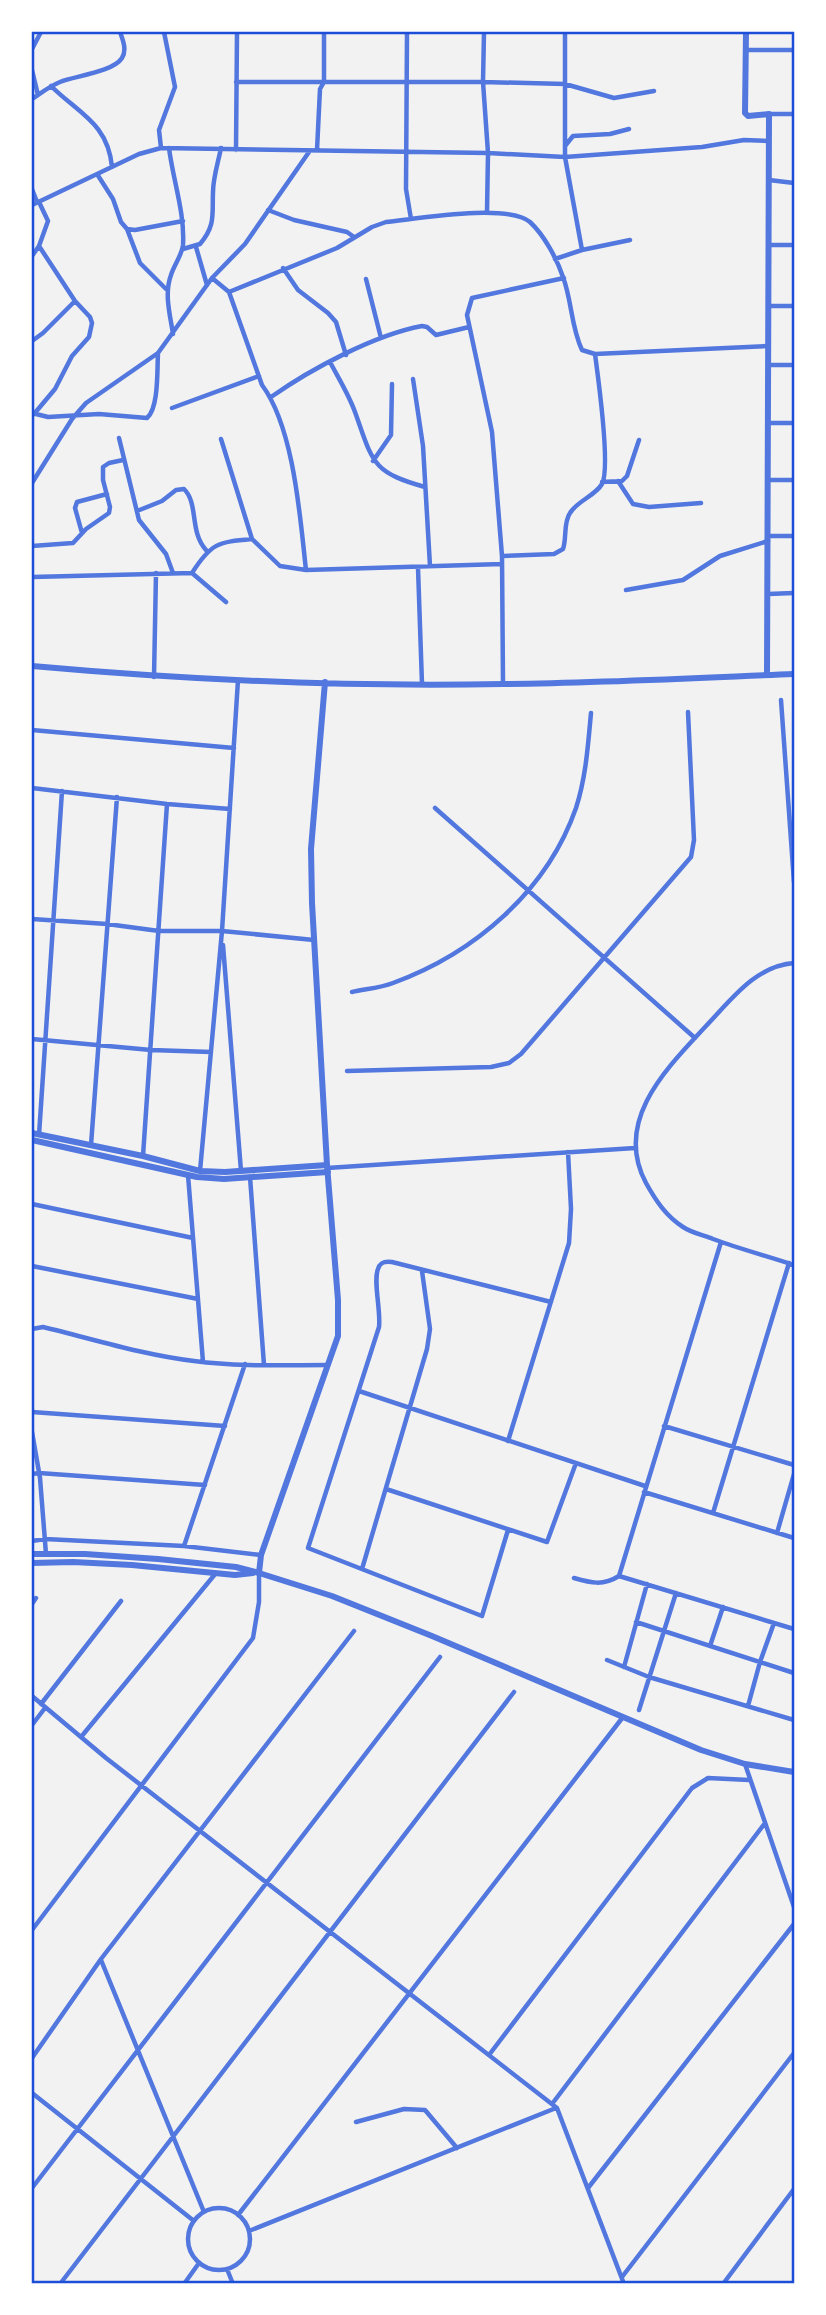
<svg xmlns="http://www.w3.org/2000/svg" width="826" height="2315" font-family="Merriweather,serif">
	<style>
		.lines { fill: none; stroke-linecap: round; stroke-linejoin: round }
		.minor { stroke: #5277de; stroke-width: 4.5 }
		.tertiary { stroke: #5277de; stroke-width: 6 }
		.neatline { fill: none; stroke: #1d4ed8; stroke-width: 2.5 }
	</style>
	<rect width="100%" height="100%" fill="#f2f2f2"/>
	<g class="lines">
		<path class="minor" d="M 407,32 L 406,189 L 411,219
			M 484,32 L 483,82 L 488,153 L 487,212
			M 32,49 L 41,32
			M 746,50 L 794,50
			M 32,70 L 38,95
			M 236,82 L 483,82 L 565,84 L 614,98 L 654,91
			M 51,86 C 78,113 108,123 112,167
			M 32,99 C 41,93 50,86 60,82 C 75,76 113,72 122,58 C 127,50 123,40 120,32
			M 769,114 L 794,114
			M 565,146 L 573,136 L 610,134 L 629,129
			M 161,148 L 159,130 L 175,87 L 164,32
			M 169,148 C 173,180 185,213 183,245 C 182,255 174,265 171,275 C 164,294 170,314 173,334
			M 236,150 L 237,32
			M 317,150 L 320,89 L 324,82 L 324,32
			M 97,174 L 113,199 L 121,222 L 127,229 L 135,230 L 183,221
			M 769,180 L 794,183
			M 32,189 L 37,202
			M 32,205 L 139,154 L 161,148 L 488,153 L 565,157 L 565,32
			M 268,210 L 294,220 L 347,232 L 354,237
			M 127,229 L 140,263 L 166,289
			M 630,240 L 582,250 L 565,157 L 702,147 L 744,140 L 769,141
			M 769,245 L 794,245
			M 196,247 L 207,285
			M 183,249 L 200,244 C 216,225 212,214 213,192 C 213,178 218,163 221,148
			M 32,256 L 39,246 L 48,221 L 39,202
			M 555,259 L 582,250
			M 283,268 L 298,290 L 328,313 L 336,322 L 346,355
			M 212,278 L 229,292 L 262,385 C 294,428 300,517 306,570
			M 366,279 L 381,338
			M 229,292 L 337,248 L 372,227 L 386,222 C 416,219 507,203 530,222 C 544,235 557,259 563,277 C 572,301 571,327 582,350 L 595,354 C 598,377 611,467 602,484 C 595,496 577,501 570,513 C 563,523 567,538 563,549 L 554,554 L 502,556 L 503,684
			M 769,306 L 794,306
			M 32,341 L 43,333 L 75,301
			M 595,354 L 768,346
			M 330,362 C 339,379 349,395 355,412 C 373,462 371,472 425,487
			M 768,365 L 794,365
			M 413,379 L 423,446 L 430,566
			M 271,397 C 311,369 374,335 422,326 L 427,327 L 436,335 L 469,327
			M 172,408 L 259,376
			M 32,413 L 48,417 L 99,414 L 147,418 C 159,408 157,369 158,353
			M 34,414 L 55,389 L 72,356 L 89,337 L 92,323 L 90,317 L 75,301 L 39,246
			M 768,423 L 794,423
			M 119,438 L 139,520 L 166,554 L 173,573
			M 221,439 L 252,539
			M 373,461 L 391,435 L 392,384
			M 768,480 L 794,480
			M 618,481 L 633,504 L 649,507 L 701,503
			M 602,482 L 622,481 L 627,476 L 639,440
			M 32,483 L 72,419 L 86,403 L 158,353 L 212,278 L 245,244 L 309,152
			M 137,511 L 162,501 L 176,490 L 184,489 C 199,504 189,531 206,550
			M 82,533 L 75,508 L 77,502 L 107,494
			M 768,536 L 794,536
			M 32,546 L 73,543 L 86,529 L 109,513 L 110,507 L 103,480 L 103,467 L 109,463 L 123,460
			M 502,556 L 492,432 L 467,315 L 472,298 L 564,278
			M 418,568 L 422,684
			M 192,573 L 226,602
			M 32,577 L 192,573 C 211,543 218,542 252,539 L 280,566 L 306,570 L 502,564
			M 626,590 L 683,580 L 720,556 L 768,541
			M 768,594 L 794,593
			M 154,677 L 156,573
			M 781,700 L 794,882
			M 32,730 L 234,748
			M 32,788 L 167,804 L 230,809
			M 435,808 L 695,1038
			M 32,919 L 107,924 L 159,931 L 222,931 L 314,940
			M 223,945 L 241,1171
			M 794,963 C 755,966 731,1000 706,1026 C 666,1069 613,1121 646,1183 C 656,1201 666,1216 683,1227 C 692,1233 703,1235 713,1239 C 740,1249 767,1256 794,1265
			M 352,992 C 365,989 380,988 393,983 C 475,953 547,891 576,808 C 586,777 588,745 591,713
			M 32,1039 L 151,1050 L 211,1052
			M 347,1071 L 491,1067 L 509,1063 L 521,1054 L 691,857 L 694,840 L 688,712
			M 39,1135 L 62,791
			M 91,1145 L 117,797
			M 143,1156 L 167,804
			M 327,1168 L 635,1148
			M 200,1171 L 222,931 L 238,680
			M 188,1175 L 203,1362
			M 250,1177 L 264,1365
			M 32,1204 L 193,1238
			M 32,1266 L 198,1299
			M 32,1329 L 43,1327 C 93,1339 143,1355 194,1361 C 239,1367 284,1365 328,1365
			M 359,1391 L 645,1486
			M 32,1412 L 225,1426
			M 664,1426 L 794,1465
			M 32,1432 L 40,1478 L 46,1554
			M 508,1441 L 569,1243 L 571,1209 L 568,1152
			M 32,1474 L 39,1473 L 205,1485
			M 386,1489 L 547,1542 L 576,1463
			M 644,1492 L 794,1538
			M 713,1513 L 789,1263
			M 508,1530 L 482,1616 L 308,1548 L 379,1327 C 381,1311 373,1281 378,1269 C 380,1262 385,1261 392,1262 L 551,1302
			M 777,1533 L 794,1474
			M 32,1541 L 45,1539 L 184,1546 L 261,1555
			M 184,1546 L 245,1364
			M 362,1569 L 427,1349 L 430,1329 L 422,1271
			M 619,1576 L 794,1629
			M 574,1578 C 591,1583 603,1586 619,1576 L 721,1242
			M 32,1604 L 36,1598
			M 636,1622 L 794,1673
			M 710,1646 L 723,1607
			M 607,1660 L 649,1677 L 794,1720
			M 624,1667 L 647,1584
			M 32,1696 L 106,1758 L 557,2108 L 624,2284
			M 41,1704 L 121,1601
			M 748,1706 L 760,1662 L 774,1623
			M 639,1710 L 676,1593
			M 32,1725 L 45,1708
			M 81,1737 L 216,1573
			M 745,1764 L 794,1907
			M 32,1930 L 253,1638 L 259,1602 L 259,1573
			M 101,1960 L 204,2212
			M 489,2055 L 692,1788 L 708,1778 L 749,1780
			M 32,2058 L 101,1959 L 354,1631
			M 32,2093 L 194,2221
			M 552,2104 L 765,1823
			M 356,2122 L 404,2109 L 425,2110 L 457,2148
			M 32,2188 L 440,1657
			M 588,2188 L 794,1924
			M188 2239a31 31 0 1 1 62 0a31 31 0 1 1-62 0Z
			M 238,2215 L 623,1717
			M 249,2231 L 556,2108
			M 227,2269 L 233,2284
			M 622,2277 L 794,2053
			M 60,2284 L 514,1692
			M 184,2284 L 199,2263
			M 723,2284 L 794,2189"/>
		<path class="tertiary" d="M 746,32 L 745,113 L 748,116 L 769,114 L 767,675
			M 32,666 C 188,680 346,687 503,684 C 600,683 697,678 794,674
			M 32,1133 L 143,1156 L 200,1171 L 225,1172 L 327,1165
			M 32,1140 L 197,1177 L 224,1179 L 328,1172
			M 32,1554 L 85,1554 L 158,1559 L 236,1567 L 259,1573 L 332,1596 L 432,1636 L 701,1750 L 745,1764 L 794,1772
			M 32,1563 L 73,1562 L 132,1565 L 235,1575 L 253,1573
			M 259,1573 L 261,1555 L 338,1336 L 338,1300 L 327,1165 L 312,903 L 311,849 L 325,682"/>
	</g>
	<rect width="826" height="2315" fill="none" stroke="#ffffff" stroke-width="66"/>
	<rect x="33" y="33" width="760" height="2249" class="neatline"/>
</svg>
